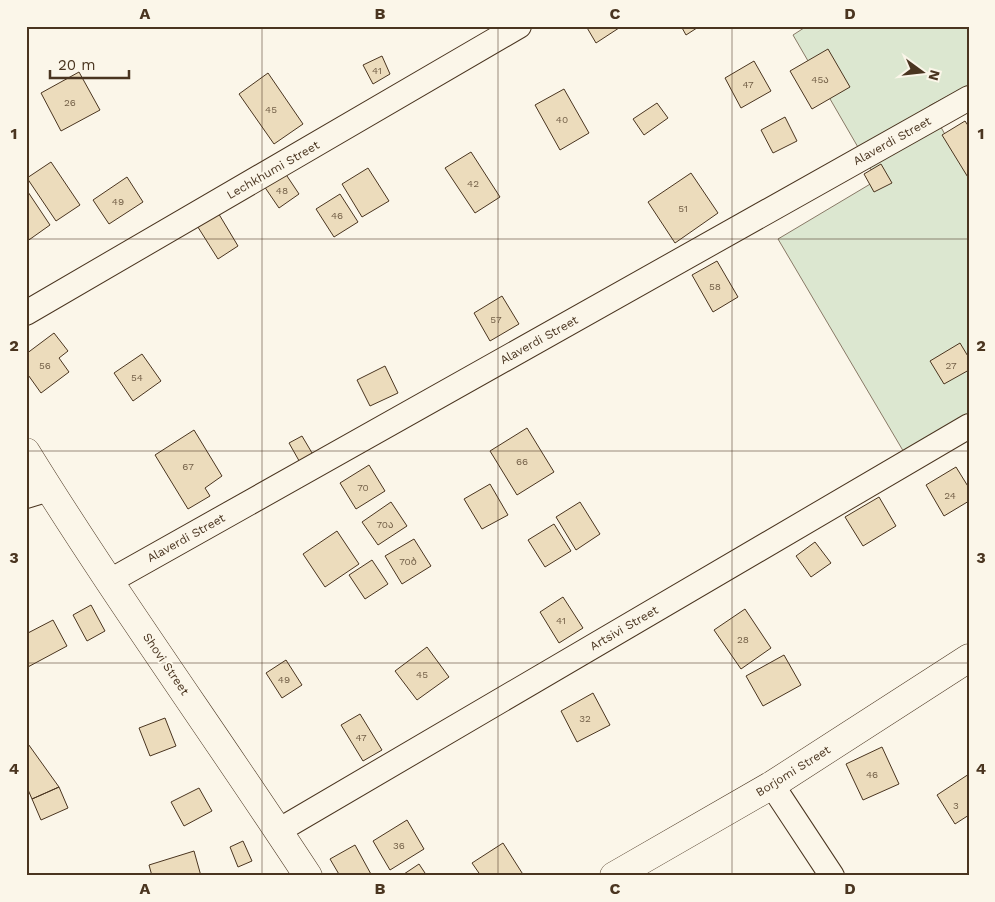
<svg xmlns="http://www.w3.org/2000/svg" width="995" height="902" font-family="'Work Sans','Noto Sans Georgian',sans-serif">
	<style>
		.green { fill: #dce7d0; stroke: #887966 }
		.building { fill: #ecdcbc; stroke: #4a3520 }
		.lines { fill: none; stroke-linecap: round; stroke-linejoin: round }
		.street-casing { stroke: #4a3520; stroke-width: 26 }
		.secondary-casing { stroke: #4a3520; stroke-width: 29 }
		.street { stroke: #fbf6e9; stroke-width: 24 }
		.secondary { stroke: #fbf6e9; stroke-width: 28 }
		.grid { fill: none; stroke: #4a3520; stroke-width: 1; stroke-opacity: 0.55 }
		.labels { text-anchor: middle; stroke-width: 4; stroke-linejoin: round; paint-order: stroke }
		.number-label { font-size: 10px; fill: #725f47 }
		.street-label { font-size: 12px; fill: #4a3520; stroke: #fbf6e9 }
		.neatline { fill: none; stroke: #4a3520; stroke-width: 2 }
		.grid-label { font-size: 16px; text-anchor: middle; font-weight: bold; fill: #4a3520 }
	</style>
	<rect width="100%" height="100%" fill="#fbf6e9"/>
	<path class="green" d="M 807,26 L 969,26 L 969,85 L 929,106 L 969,177 L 969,417 L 905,454 L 778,239 L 877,180 L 793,35 Z"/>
	<path class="building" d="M 586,26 L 622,26 L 596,43 Z
		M 681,26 L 700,26 L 686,35 Z
		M 828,49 L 850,87 L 812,109 L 790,71 Z
		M 382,56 L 390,74 L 373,84 L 363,65 Z
		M 754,61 L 771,91 L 741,108 L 725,78 Z
		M 79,72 L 100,110 L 61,131 L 41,93 Z
		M 268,73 L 303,124 L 274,144 L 239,94 Z
		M 564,89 L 589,133 L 560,150 L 535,105 Z
		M 657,103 L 668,118 L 644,135 L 633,119 Z
		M 785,117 L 797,141 L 773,153 L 761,130 Z
		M 965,121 L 969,127 L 969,179 L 942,135 Z
		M 471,152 L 500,197 L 475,213 L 445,168 Z
		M 51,162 L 80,205 L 56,221 L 27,178 Z
		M 881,164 L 892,183 L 874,192 L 864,174 Z
		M 368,168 L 389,201 L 362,217 L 342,184 Z
		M 285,173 L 299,194 L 279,208 L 264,186 Z
		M 691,173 L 718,213 L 675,243 L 648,202 Z
		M 127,177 L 143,202 L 109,224 L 93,200 Z
		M 26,189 L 50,225 L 26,242 Z
		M 340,194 L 358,222 L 334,237 L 316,209 Z
		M 217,211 L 238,246 L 218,259 L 196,224 Z
		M 717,261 L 738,297 L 713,312 L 692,275 Z
		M 502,296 L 519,324 L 490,341 L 474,313 Z
		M 54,333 L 68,351 L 59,358 L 69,372 L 41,393 L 26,372 L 26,354 Z
		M 960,343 L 969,358 L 969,370 L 944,384 L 930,361 Z
		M 142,354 L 161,381 L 133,401 L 114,373 Z
		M 385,366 L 398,393 L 370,406 L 357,380 Z
		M 527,428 L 554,472 L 517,495 L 490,451 Z
		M 194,430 L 222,476 L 205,488 L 210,496 L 188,509 L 155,455 Z
		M 302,436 L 315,458 L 302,466 L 289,443 Z
		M 369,465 L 385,491 L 356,509 L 340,483 Z
		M 956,467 L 969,488 L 969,501 L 944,516 L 926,485 Z
		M 490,484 L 508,515 L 482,529 L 464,499 Z
		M 879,497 L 896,526 L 863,546 L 845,517 Z
		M 391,502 L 407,526 L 378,545 L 362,522 Z
		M 580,502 L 600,534 L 576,550 L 556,517 Z
		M 554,524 L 571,551 L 545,567 L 528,540 Z
		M 337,531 L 359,564 L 325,587 L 303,554 Z
		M 414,539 L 431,566 L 402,584 L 385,556 Z
		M 815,542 L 831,563 L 811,577 L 796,556 Z
		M 372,560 L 388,584 L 365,599 L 349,575 Z
		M 563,597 L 583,628 L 559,643 L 540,612 Z
		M 91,605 L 105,631 L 87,641 L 73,615 Z
		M 745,609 L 771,648 L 741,669 L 714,630 Z
		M 53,620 L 67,646 L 26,668 L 26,634 Z
		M 427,647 L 449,677 L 417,700 L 395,671 Z
		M 784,655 L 801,685 L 763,706 L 746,676 Z
		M 286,660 L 302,685 L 282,698 L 266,673 Z
		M 593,693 L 610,725 L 577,742 L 561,711 Z
		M 360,714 L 382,750 L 363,761 L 341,725 Z
		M 165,718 L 176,746 L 150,756 L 139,728 Z
		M 26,741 L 59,787 L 32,799 L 26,785 Z
		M 882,747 L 899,784 L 863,800 L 846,764 Z
		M 969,774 L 969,815 L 955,824 L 937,795 Z
		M 59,787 L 68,808 L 41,820 L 32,799 Z
		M 199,788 L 212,811 L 184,826 L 171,802 Z
		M 407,820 L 424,849 L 390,870 L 373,841 Z
		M 243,841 L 252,861 L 238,867 L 230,847 Z
		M 503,843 L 524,876 L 481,876 L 472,863 Z
		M 355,845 L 372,876 L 340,876 L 330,859 Z
		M 194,851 L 201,876 L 152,876 L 149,865 Z
		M 419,864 L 427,876 L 401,876 Z"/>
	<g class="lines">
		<g class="street-casing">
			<path id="street" d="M 26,313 L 519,26
				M 26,496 L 49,489
				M 110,581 L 969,98
				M 772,785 L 832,876
				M 278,831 L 969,426"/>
		</g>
		<g class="secondary-casing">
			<path id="secondary" d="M 26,452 C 115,596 215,734 308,876
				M 614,876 L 772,785 L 969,658"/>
		</g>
		<use href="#street" class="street"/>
		<use href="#secondary" class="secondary"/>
	</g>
	<path class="grid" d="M 262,26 L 262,876M 498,26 L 498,876M 732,26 L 732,876M 26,239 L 969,239M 26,451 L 969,451M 26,663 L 969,663"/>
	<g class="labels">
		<g class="number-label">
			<text x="377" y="74">41</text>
			<text x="820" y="83">45ა</text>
			<text x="748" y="88">47</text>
			<text x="70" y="106">26</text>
			<text x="271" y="113">45</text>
			<text x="562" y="123">40</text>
			<text x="473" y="187">42</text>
			<text x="282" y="194">48</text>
			<text x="118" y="205">49</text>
			<text x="683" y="212">51</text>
			<text x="337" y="219">46</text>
			<text x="715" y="290">58</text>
			<text x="496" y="323">57</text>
			<text x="45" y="369">56</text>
			<text x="951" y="369">27</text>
			<text x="137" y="381">54</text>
			<text x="522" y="465">66</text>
			<text x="188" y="470">67</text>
			<text x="363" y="491">70</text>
			<text x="950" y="499">24</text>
			<text x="385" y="528">70ა</text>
			<text x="408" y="565">70ბ</text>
			<text x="561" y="624">41</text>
			<text x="743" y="643">28</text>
			<text x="422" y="678">45</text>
			<text x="284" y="683">49</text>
			<text x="585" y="722">32</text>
			<text x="361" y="741">47</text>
			<text x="872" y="778">46</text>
			<text x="956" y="809">3</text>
			<text x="399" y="849">36</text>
		</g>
		<g class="street-label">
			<text transform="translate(892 141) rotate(-29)" y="4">Alaverdi Street</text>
			<text transform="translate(273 170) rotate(-30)" y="4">Lechkhumi Street</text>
			<text transform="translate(539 340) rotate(-29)" y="4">Alaverdi Street</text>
			<text transform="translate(186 538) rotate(-29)" y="4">Alaverdi Street</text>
			<text transform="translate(624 628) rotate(-30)" y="4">Artsivi Street</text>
			<text transform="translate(166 664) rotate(56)" y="4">Shovi Street</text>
			<text transform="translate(793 771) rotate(-32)" y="4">Borjomi Street</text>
		</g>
	</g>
	<rect width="995" height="902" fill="none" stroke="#fbf6e9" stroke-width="55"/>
	<g transform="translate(922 72) rotate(105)" stroke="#fbf6e9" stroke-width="4" paint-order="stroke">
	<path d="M0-4L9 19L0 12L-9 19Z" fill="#4a3520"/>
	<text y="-8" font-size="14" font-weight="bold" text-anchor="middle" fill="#4a3520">N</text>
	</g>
	<path d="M50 70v8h79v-8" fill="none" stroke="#4a3520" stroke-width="2.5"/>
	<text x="58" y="70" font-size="15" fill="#4a3520" stroke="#fbf6e9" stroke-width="4" paint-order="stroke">20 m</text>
	<rect x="28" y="28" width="940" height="846" class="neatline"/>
	<g class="grid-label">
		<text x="145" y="19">A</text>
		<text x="380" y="19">B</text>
		<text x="615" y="19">C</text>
		<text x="850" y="19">D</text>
		<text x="14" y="139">1</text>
		<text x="981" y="139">1</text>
		<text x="14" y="351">2</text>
		<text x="981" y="351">2</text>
		<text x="14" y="563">3</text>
		<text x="981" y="563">3</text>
		<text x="14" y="774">4</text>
		<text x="981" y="774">4</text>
		<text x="145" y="894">A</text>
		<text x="380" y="894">B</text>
		<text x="615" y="894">C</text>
		<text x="850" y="894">D</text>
	</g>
</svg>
